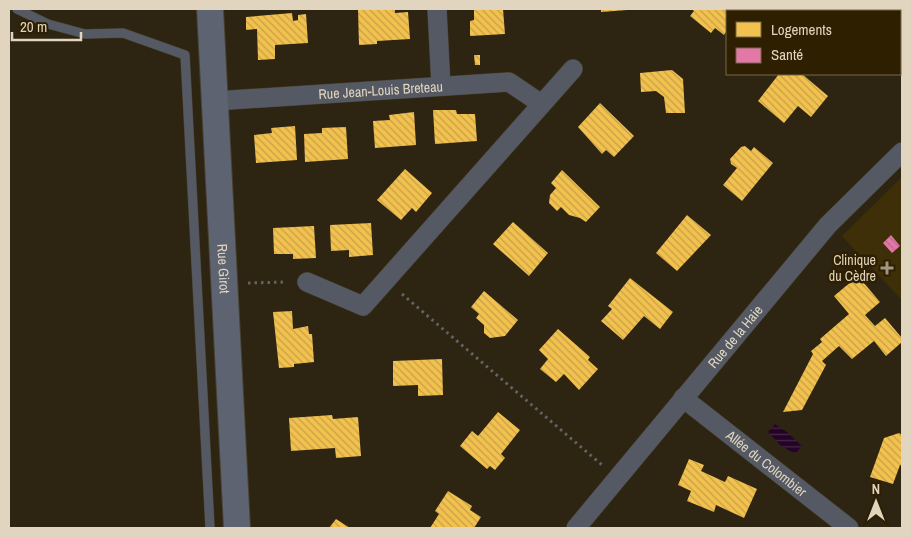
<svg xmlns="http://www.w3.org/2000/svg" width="911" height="537" font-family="'Archivo Narrow',sans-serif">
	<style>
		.built { fill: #3f2f08 }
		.water { fill: url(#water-rules) }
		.homes { fill: url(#homes-back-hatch) }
		.health { fill: url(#health-back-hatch) }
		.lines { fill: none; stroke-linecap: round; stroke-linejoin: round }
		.lane-casing { stroke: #474030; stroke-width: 10 }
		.street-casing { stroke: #474030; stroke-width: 20 }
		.secondary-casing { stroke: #474030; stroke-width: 28 }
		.path { stroke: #626364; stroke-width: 3; stroke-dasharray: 2.5 4; stroke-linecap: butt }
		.lane { stroke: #545963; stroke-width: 9 }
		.street { stroke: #545963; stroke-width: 19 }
		.secondary { stroke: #5d6370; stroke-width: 26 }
		.poi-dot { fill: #a29782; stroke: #2e1f00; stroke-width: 2 }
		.labels { text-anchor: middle; stroke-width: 5; stroke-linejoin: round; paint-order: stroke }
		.street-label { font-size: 14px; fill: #e1d5bf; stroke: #2e1f00 }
		.poi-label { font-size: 14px; fill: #e1d5bf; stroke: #2e1f00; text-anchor: end }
	</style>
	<defs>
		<pattern id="water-rules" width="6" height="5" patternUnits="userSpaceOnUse" patternTransform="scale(1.25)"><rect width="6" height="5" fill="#240426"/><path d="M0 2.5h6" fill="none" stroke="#442844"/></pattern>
		<pattern id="homes-back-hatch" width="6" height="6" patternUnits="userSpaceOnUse" patternTransform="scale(1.25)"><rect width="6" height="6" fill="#f2c14e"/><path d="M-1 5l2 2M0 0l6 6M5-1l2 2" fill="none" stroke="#c6a149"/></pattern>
		<pattern id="health-back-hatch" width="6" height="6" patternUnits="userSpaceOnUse" patternTransform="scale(1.25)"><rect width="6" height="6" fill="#e377a8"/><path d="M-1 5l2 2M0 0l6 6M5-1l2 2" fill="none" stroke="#bb698c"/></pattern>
	</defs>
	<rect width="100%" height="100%" fill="#2d2512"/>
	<path class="built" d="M 902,177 L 902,300 L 842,236 Z"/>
	<path class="water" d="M 775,424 L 787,432 L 802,446 L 795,454 L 780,445 L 768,432 Z"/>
	<path class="homes" d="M 358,9 L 395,9 L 395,13 L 408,12 L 410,39 L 377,41 L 377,44 L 359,45 Z
		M 474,9 L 503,9 L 505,34 L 470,36 L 470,21 L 474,20 Z
		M 601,9 L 627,9 L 627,10 L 601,12 Z
		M 691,9 L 742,9 L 743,10 L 727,11 L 727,30 L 724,35 L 715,28 L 711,33 L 690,16 L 694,11 Z
		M 886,9 L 902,9 L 902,21 L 900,24 L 900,11 L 884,11 Z
		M 292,13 L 293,21 L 298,20 L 298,15 L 306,14 L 308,43 L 275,45 L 275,59 L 258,60 L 257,29 L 246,30 L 246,17 Z
		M 474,55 L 480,55 L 480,65 L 475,65 Z
		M 672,70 L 683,79 L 685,113 L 666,113 L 664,97 L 656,91 L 641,92 L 640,73 Z
		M 779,74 L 802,74 L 828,96 L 811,117 L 798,106 L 784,123 L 758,101 Z
		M 600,103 L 634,136 L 614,157 L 606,150 L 602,154 L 578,127 Z
		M 433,110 L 456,110 L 457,114 L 475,114 L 477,141 L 435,144 Z
		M 414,112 L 416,145 L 375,148 L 373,121 L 390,120 L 389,115 Z
		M 295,126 L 297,160 L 256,163 L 254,135 L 272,133 L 271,128 Z
		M 346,127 L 348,159 L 305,162 L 304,134 L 322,133 L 322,128 Z
		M 745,146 L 751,151 L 754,147 L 773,163 L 742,201 L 723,185 L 737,168 L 731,164 L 730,159 L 741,147 Z
		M 405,169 L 432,193 L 416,212 L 412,208 L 401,220 L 377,200 Z
		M 562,170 L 600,207 L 586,222 L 580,218 L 569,215 L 561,207 L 557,211 L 549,203 L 550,195 L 556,188 L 551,183 Z
		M 687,215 L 711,235 L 677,271 L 656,253 Z
		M 513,222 L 548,253 L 529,276 L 493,244 Z
		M 371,223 L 373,255 L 349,257 L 349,250 L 331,251 L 330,225 Z
		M 314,226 L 316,258 L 293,259 L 293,254 L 274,254 L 273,228 Z
		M 858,276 L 880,302 L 865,315 L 875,326 L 885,318 L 902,338 L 902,342 L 886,356 L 874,341 L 852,359 L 839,346 L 822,361 L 826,365 L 802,410 L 783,412 L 813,354 L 811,351 L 822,342 L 820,339 L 849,314 L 834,296 Z
		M 630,278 L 673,312 L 660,329 L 644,316 L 623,340 L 601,321 L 612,309 L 608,306 Z
		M 484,291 L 518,320 L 505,336 L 490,338 L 484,333 L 484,325 L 476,318 L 479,314 L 471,307 Z
		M 292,311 L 293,329 L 308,326 L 309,334 L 312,334 L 314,362 L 294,364 L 294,367 L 279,368 L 273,312 Z
		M 558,329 L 590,357 L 588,360 L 598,369 L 579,390 L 564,374 L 556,382 L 540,369 L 548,359 L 539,350 Z
		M 442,359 L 443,395 L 418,396 L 418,385 L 393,386 L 393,361 Z
		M 498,412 L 520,430 L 501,454 L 505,458 L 495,470 L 490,466 L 487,469 L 460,446 L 472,431 L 478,436 Z
		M 332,415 L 333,419 L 358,417 L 361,456 L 336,458 L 335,448 L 291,451 L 289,418 Z
		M 899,433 L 902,435 L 902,466 L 900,465 L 893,484 L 870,477 L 884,438 Z
		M 689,459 L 704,465 L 701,471 L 725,482 L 728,476 L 757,489 L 744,518 L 716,505 L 714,512 L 687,501 L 691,491 L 678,485 Z
		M 448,491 L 472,506 L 470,510 L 481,517 L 474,528 L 430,528 L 439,514 L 435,511 Z
		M 336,519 L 350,528 L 329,528 Z"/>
	<path class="health" d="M 891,235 L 900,246 L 892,253 L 883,243 Z"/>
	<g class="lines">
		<g class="lane-casing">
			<path id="lane" d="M 17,9 L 48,24 L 85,34 L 123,33 L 185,55 L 210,528"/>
		</g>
		<g class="street-casing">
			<g id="street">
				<path d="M 437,9 L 441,86"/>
				<path id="s1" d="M 215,101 L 509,82 L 540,103"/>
				<path d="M 307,282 L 363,306 L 573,69"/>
				<path id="s2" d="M 683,398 L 849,528"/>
				<path id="s3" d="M 576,528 L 828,225 L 902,152"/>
			</g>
		</g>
		<g class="secondary-casing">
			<g id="secondary">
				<path id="s4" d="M 210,9 L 237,528"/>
			</g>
		</g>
		<path class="path" d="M 248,283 L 287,282
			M 402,294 L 602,465"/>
		<use href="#lane" class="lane"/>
		<use href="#street" class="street"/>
		<use href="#secondary" class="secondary"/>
	</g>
	<path class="poi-dot" d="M884.5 260.5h5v5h5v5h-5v5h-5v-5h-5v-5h5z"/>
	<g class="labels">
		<g class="street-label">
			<text dy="5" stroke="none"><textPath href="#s1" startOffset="166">Rue Jean-Louis Breteau</textPath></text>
			<text dy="5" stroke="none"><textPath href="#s4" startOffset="260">Rue Girot</textPath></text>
			<text dy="5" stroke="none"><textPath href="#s3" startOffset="249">Rue de la Haie</textPath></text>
			<text dy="5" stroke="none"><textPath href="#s2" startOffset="106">Allée du Colombier</textPath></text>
		</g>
		<g class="poi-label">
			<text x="876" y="265">Clinique<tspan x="876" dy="16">du Cèdre</tspan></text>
		</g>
	</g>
	<rect width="911" height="537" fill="none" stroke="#e1d5bf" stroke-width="20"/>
	<rect x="726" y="10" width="175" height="65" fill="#2e1f00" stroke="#76684c"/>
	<rect x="736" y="22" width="25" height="15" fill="#f2c14e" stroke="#76684c"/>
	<text x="771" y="35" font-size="15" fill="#e1d5bf">Logements</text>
	<rect x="736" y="48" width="25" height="15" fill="#e377a8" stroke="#76684c"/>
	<text x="771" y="60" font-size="15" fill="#e1d5bf">Santé</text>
	<g transform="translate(876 502)" stroke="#2e1f00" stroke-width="4" paint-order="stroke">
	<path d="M0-4L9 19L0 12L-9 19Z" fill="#e1d5bf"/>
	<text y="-8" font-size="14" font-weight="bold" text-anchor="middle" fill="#e1d5bf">N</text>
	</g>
	<path d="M12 32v8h69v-8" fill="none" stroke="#e1d5bf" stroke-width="2.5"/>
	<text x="20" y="32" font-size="15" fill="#e1d5bf" stroke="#2e1f00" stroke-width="4" paint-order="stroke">20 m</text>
</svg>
